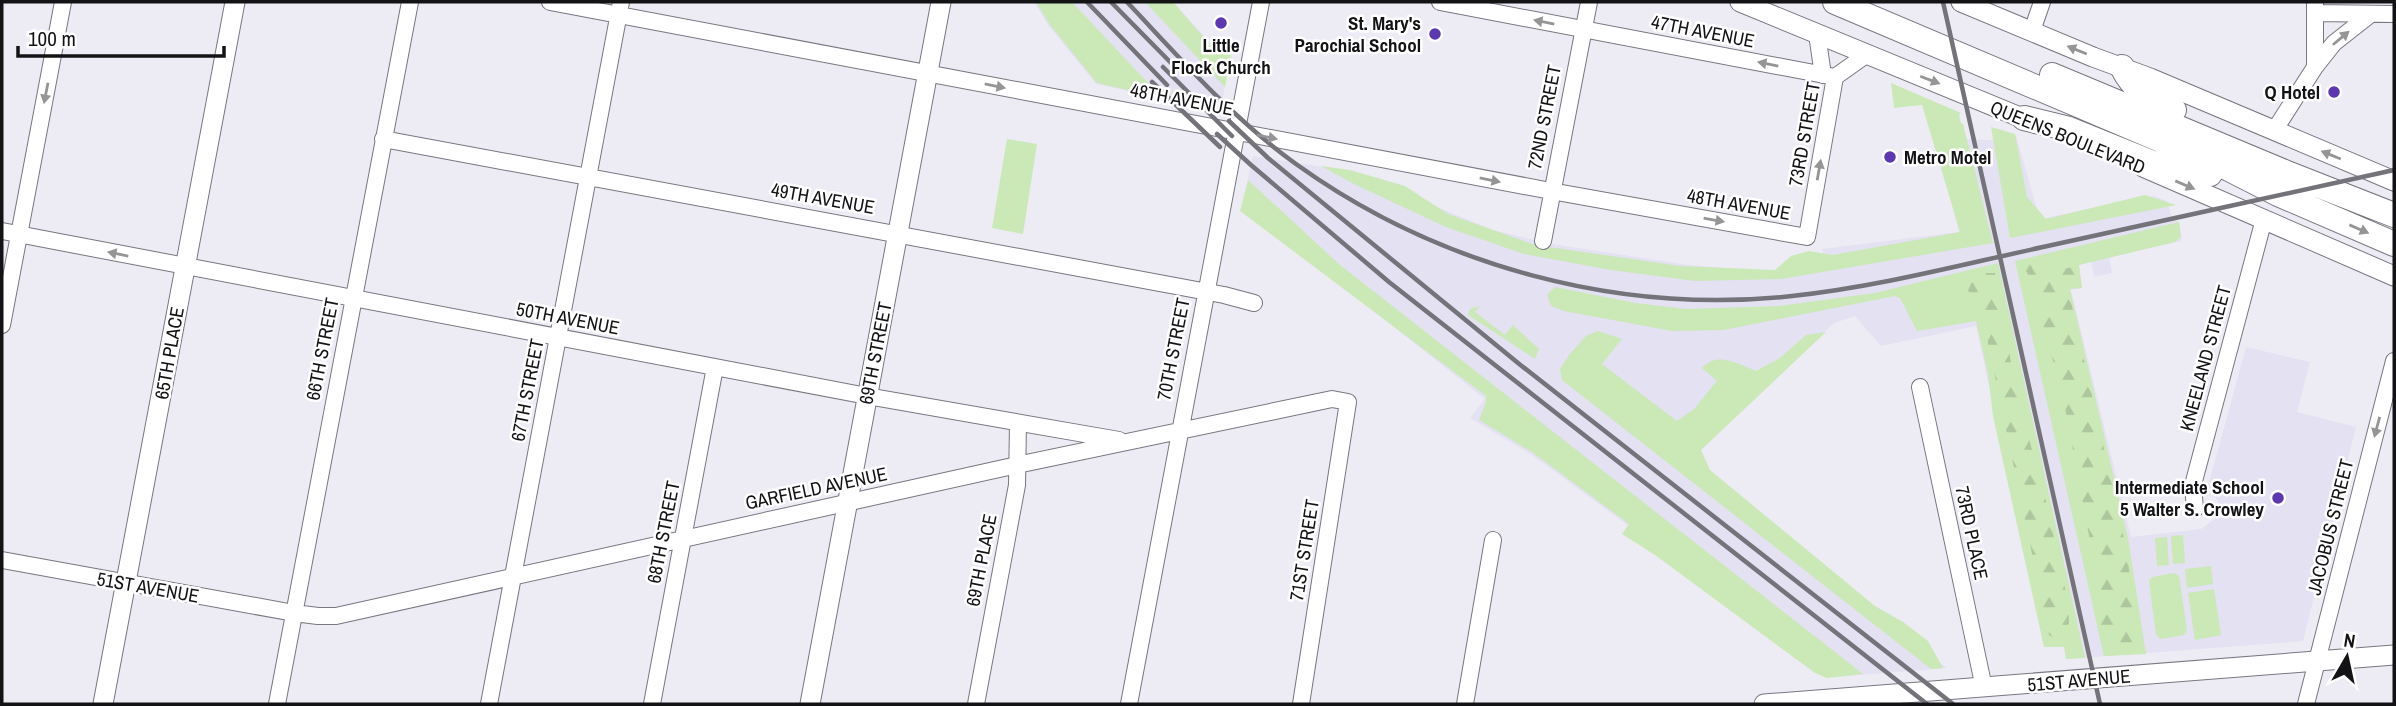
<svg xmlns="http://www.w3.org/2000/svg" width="2396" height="706" font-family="'Archivo Narrow',sans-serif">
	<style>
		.built { fill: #e3e1f2 }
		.green { fill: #cbe8b7 }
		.forest { fill: url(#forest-firs) }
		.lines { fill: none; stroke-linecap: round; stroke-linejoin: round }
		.minor-casing { stroke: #787780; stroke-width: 18 }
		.tertiary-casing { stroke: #787780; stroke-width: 21 }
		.primary-casing { stroke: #787780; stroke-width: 26 }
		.minor { stroke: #fff; stroke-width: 16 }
		.tertiary { stroke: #fff; stroke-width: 19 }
		.primary { stroke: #fff; stroke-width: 24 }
		.rail { stroke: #737379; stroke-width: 4.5 }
		.oneway { fill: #959596 }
		.poi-dot { fill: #5c37af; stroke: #fff; stroke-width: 2.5 }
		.labels { text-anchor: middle; stroke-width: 5; stroke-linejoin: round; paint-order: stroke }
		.poi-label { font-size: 19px; font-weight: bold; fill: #131316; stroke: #fff; text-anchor: end }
		.street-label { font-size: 19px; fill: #131316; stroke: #fff }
	</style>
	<defs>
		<pattern id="forest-firs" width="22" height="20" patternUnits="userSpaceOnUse" patternTransform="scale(1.75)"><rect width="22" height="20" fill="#cbe8b7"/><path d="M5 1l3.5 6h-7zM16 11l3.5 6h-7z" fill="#adc69d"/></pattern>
	</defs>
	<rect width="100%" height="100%" fill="#edecf5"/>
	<path class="built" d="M 1034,2 L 1173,2 L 1228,62 L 1221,111 L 1096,84 L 1048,25 Z
		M 1925,98 L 1959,113 L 1965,139 L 1992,140 L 2016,136 L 2040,219 L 2154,196 L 2167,201 L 2172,218 L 2179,222 L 2182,241 L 2109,257 L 2112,273 L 2094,277 L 2091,261 L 2079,265 L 2082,288 L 2071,290 L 2131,537 L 2201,529 L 2215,519 L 2218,501 L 2208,486 L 2246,347 L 2310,362 L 2297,412 L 2356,427 L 2303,641 L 2069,659 L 2066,642 L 2045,644 L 1976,326 L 1881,346 L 1855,316 L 1834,323 L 1694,452 L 1711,478 L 1947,668 L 1835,677 L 1532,455 L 1470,418 L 1485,399 L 1242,207 L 1253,156 L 1349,171 L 1493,230 L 1546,243 L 1688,265 L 1772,272 L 1829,267 L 1822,249 L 1959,232 Z"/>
	<path class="green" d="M 1036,2 L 1072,2 L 1162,98 L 1097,83 L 1050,25 Z
		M 1145,2 L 1173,2 L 1213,48 L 1220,43 L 1232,48 L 1225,87 Z
		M 1891,83 L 1961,113 L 1959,115 L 1960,122 L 1963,124 L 1993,243 L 1781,279 L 1695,281 L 1611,270 L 1524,254 L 1446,227 L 1356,185 L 1321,166 L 1350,170 L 1405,186 L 1448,214 L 1535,245 L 1680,266 L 1775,270 L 1791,256 L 1809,251 L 1833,255 L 1960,232 L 1922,105 L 1894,108 Z
		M 1991,127 L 2015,134 L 2027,197 L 2046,219 L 2145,195 L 2176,205 L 2010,238 Z
		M 1007,139 L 1037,144 L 1023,234 L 992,228 Z
		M 1248,180 L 1340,265 L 1863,674 L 1827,678 L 1815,673 L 1655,555 L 1622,534 L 1629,524 L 1532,452 L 1479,420 L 1486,402 L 1486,396 L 1240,211 Z
		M 2179,222 L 2181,237 L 2175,242 L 2079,265 L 2082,288 L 2070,289 L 2128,538 L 2146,654 L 2104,656 L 2015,261 Z
		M 1998,263 L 2085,658 L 2066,659 L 2064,647 L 2044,647 L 1993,416 L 1988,374 L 1976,321 L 1917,331 L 1900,298 L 1895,296 L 1724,330 L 1672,331 L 1564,311 L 1551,306 L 1547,295 L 1555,287 L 1635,303 L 1687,309 L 1779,306 L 1875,293 Z
		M 1480,306 L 1475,312 L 1505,335 L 1513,325 L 1539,349 L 1535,359 L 1468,315 L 1470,309 Z
		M 1598,331 L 1622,339 L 1602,364 L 1677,421 L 1694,409 L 1717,381 L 1702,368 C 1718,351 1737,364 1756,371 L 1780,358 L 1806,335 L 1826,332 L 1701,450 L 1710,470 L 1875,606 L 1903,622 L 1928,641 L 1943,668 L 1931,669 L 1562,380 L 1560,369 L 1569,355 L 1586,336 Z
		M 2183,535 L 2185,563 L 2173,564 L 2171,536 Z
		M 2167,537 L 2169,565 L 2157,566 L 2155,538 Z
		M 2211,566 L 2213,584 L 2187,588 L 2185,569 Z
		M 2174,573 L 2179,576 L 2187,630 L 2184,635 L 2161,639 L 2156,635 L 2149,581 L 2152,577 Z
		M 2214,589 L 2221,635 L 2195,640 L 2188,593 Z"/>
	<path class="forest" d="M 2032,264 L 2044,271 L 2075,267 L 2078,285 L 2068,288 L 2127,552 L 2137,643 L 2133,649 L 2113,648 L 2100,640 L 2097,623 L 2100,594 L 2063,397 L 2033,288 L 2027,272 L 2020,267 Z
		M 1976,273 L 1995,273 L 2016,391 L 2046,501 L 2068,602 L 2069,623 L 2062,639 L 2056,640 L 2049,635 L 1984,324 L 1968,290 Z"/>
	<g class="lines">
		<g class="minor-casing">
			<path id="minor" d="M 550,2 L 1551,191 L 1807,237 L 1835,77 L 1866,55
				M 1440,2 L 1835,77
				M 2315,13 L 2394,14
				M 2032,31 L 2042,2
				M 1817,34 L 1823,75
				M 2315,67 L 2315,2
				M 2274,131 L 2315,67 L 2334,43 L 2371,14
				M 383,139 L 1224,295 L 1254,303
				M 2,231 L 867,396 L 1119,440
				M 1543,241 L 1589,2
				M 2,325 L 63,2
				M 1920,387 L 1984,688
				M 2195,509 L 2193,485 L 2264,219
				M 2,560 L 294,613 L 318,616 L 336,616 L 1017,465 L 1332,399 L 1348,402 L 1301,704
				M 277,704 L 410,2
				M 489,704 L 621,2
				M 652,704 L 715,367
				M 976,704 L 1017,485 L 1018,423
				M 1129,704 L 1261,2
				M 1465,704 L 1493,540
				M 2306,704 L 2394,361"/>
		</g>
		<g class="tertiary-casing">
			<path id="tertiary" d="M 1740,2 L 2037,124
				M 1961,2 L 2093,57 L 2150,78 L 2394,181
				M 2143,167 L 2394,276
				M 103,704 L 235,2
				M 810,704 L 941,2
				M 1764,704 L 2394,655"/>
		</g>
		<g class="primary-casing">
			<path id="primary" d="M 1835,2 L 2229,169 L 2278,194 L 2394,244
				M 2122,67 C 2135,93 2149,97 2174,110
				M 2052,75 L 2287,173 L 2394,215
				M 2024,118 L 2069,129 L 2153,163 L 2189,167 L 2210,174"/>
		</g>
		<use href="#minor" class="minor"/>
		<use href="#tertiary" class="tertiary"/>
		<use href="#primary" class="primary"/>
		<path class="rail" d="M 1087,2 L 1167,85
			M 1111,2 L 1177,69
			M 1127,2 C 1180,58 1232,118 1296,164 C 1438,266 1618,315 1792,296 C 1877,287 1960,265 2043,247 C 2160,221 2277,196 2394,170
			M 1943,2 L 2100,704
			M 1163,67 L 1232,136
			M 1152,82 L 1220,147
			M 1229,121 L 1268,158 L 1518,363 L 1953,704
			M 1217,134 L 1251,165 L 1389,282 L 1927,704"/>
	</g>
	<defs><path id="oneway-solid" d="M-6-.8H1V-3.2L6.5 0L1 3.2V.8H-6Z" transform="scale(1.75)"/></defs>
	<g class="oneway">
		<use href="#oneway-solid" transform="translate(1544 22) rotate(-169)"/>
		<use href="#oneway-solid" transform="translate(2341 38) rotate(-40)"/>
		<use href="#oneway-solid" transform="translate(2077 50) rotate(-158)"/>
		<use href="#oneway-solid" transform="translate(1768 64) rotate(-169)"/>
		<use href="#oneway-solid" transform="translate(1930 80) rotate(21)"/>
		<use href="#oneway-solid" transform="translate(995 86) rotate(11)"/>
		<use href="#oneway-solid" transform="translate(46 93) rotate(101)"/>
		<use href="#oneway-solid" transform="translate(1267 137) rotate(11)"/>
		<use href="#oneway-solid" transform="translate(2331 155) rotate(-158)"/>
		<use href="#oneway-solid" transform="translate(1819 170) rotate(-80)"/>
		<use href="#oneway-solid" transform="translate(1490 180) rotate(11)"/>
		<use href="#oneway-solid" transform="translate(2185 185) rotate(23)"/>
		<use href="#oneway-solid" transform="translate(1714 220) rotate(10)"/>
		<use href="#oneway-solid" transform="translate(2359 229) rotate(23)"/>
		<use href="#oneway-solid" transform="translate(118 254) rotate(-169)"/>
		<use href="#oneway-solid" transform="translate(2377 427) rotate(105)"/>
	</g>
	<g class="poi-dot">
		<circle cx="1221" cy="23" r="7"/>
		<circle cx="1435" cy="34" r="7"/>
		<circle cx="2334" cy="92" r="7"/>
		<circle cx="1890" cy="157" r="7"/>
		<circle cx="2278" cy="498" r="7"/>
	</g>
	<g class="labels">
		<g class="poi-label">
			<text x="1421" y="30">St. Mary's<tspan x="1421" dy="22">Parochial School</tspan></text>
			<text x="1221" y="52" text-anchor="middle">Little<tspan x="1221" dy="22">Flock Church</tspan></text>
			<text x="2320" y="99">Q Hotel</text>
			<text x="1904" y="164" text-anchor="start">Metro Motel</text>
			<text x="2264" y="494">Intermediate School<tspan x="2264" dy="22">5 Walter S. Crowley</tspan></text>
		</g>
		<g class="street-label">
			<text transform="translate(1703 31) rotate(11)" y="7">47TH AVENUE</text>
			<text transform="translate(1182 99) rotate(11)" y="7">48TH AVENUE</text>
			<text transform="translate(1544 117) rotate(-79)" y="7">72ND STREET</text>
			<text transform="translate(1804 134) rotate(-80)" y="7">73RD STREET</text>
			<text transform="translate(2068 137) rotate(22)" y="7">QUEENS BOULEVARD</text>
			<text transform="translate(823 198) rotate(10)" y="7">49TH AVENUE</text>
			<text transform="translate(1739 204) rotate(10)" y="7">48TH AVENUE</text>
			<text transform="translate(568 318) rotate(11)" y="7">50TH AVENUE</text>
			<text transform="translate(322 349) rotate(-79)" y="7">66TH STREET</text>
			<text transform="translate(1173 349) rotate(-79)" y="7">70TH STREET</text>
			<text transform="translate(169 353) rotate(-80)" y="7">65TH PLACE</text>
			<text transform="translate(875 353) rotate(-79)" y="7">69TH STREET</text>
			<text transform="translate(2205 358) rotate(-75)" y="7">KNEELAND STREET</text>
			<text transform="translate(527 390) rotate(-79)" y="7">67TH STREET</text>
			<text transform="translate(816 488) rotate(-12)" y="7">GARFIELD AVENUE</text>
			<text transform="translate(2330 527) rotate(-76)" y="7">JACOBUS STREET</text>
			<text transform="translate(663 532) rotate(-79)" y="7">68TH STREET</text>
			<text transform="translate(1972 533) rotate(78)" y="7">73RD PLACE</text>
			<text transform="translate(1304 550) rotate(-81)" y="7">71ST STREET</text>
			<text transform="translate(981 560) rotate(-79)" y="7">69TH PLACE</text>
			<text transform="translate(148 587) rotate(10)" y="7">51ST AVENUE</text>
			<text transform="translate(2079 680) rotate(-5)" y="7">51ST AVENUE</text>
		</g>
	</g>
	<rect width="2396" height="706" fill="none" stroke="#131316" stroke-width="7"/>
	<g transform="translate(2347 657) rotate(9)" stroke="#ffffff" stroke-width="5" paint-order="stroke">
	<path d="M0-5L12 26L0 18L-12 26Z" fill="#131316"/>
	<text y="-10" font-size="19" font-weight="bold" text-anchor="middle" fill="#131316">N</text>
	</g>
	<path d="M18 46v10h206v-10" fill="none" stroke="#131316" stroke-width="3.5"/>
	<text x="28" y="46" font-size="21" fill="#131316" stroke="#ffffff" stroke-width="5" paint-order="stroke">100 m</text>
</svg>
